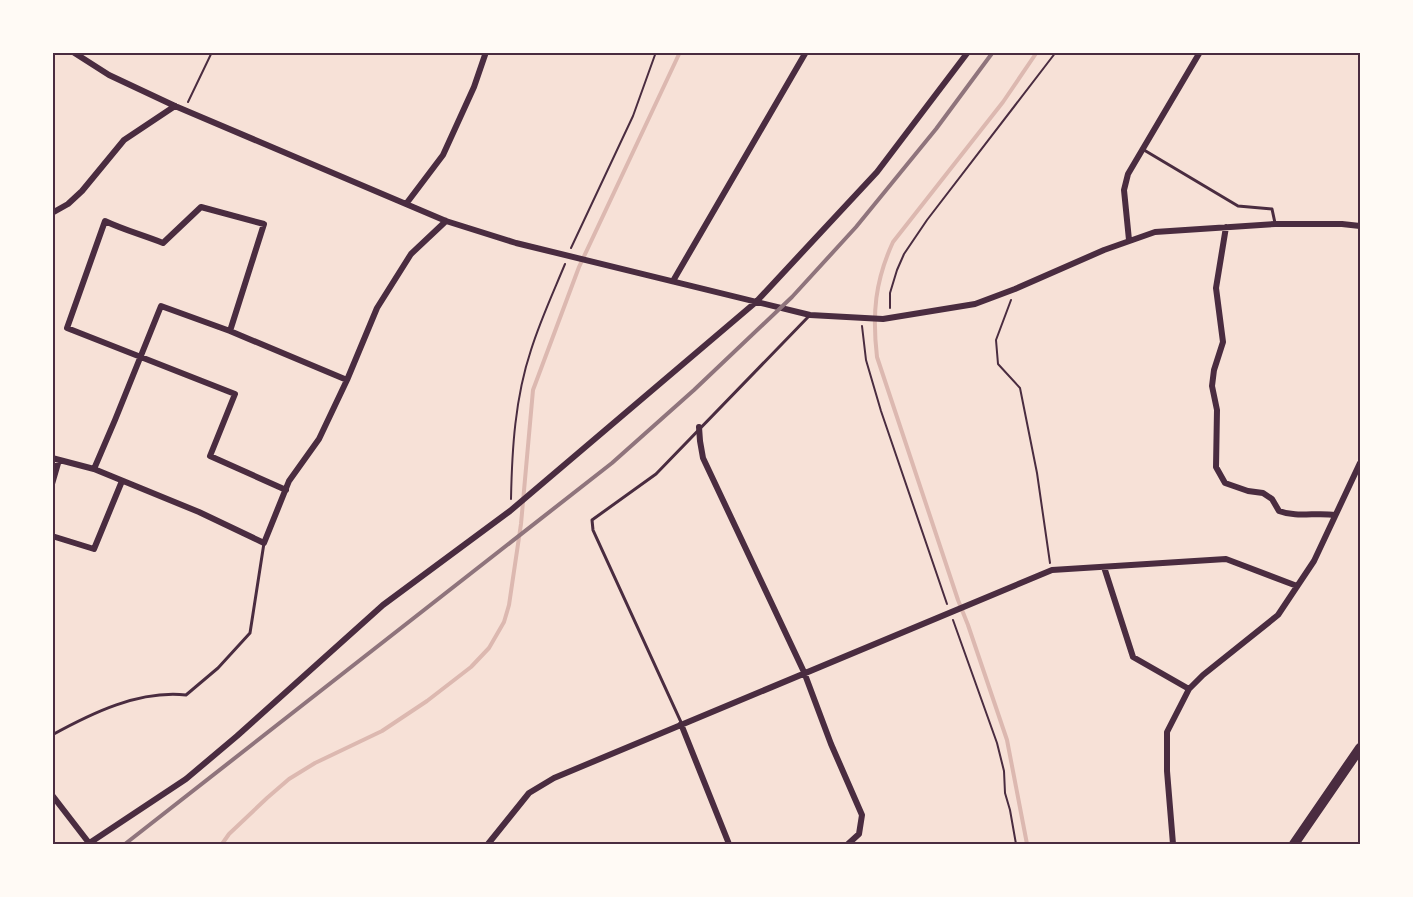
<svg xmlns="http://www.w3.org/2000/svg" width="1413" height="897" font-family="Manrope,sans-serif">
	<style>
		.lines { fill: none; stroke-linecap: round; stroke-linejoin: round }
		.stream { stroke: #dcb8b0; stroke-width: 4 }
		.path { stroke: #4a2c40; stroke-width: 2 }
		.service { stroke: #4a2c40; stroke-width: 3 }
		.minor { stroke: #4a2c40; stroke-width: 6 }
		.trunk { stroke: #4a2c40; stroke-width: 10 }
		.rail { stroke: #8f747c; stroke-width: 4 }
		.neatline { fill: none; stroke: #4a2c40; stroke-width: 2 }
	</style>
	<rect width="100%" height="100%" fill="#f7e1d7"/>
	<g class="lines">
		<path class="stream" d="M 222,844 L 229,834 L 267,798 L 289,779 L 315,763 L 382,731 L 427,701 L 471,667 L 489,648 L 504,622 L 509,605 L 521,524 L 533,390 L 579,267 L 680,52
			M 1027,844 L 1007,740 L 968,625 L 958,600 L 877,357 C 872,314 875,281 893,242 L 1003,102 L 1037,52"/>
		<path class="path" d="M 188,102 L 212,52
			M 571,248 L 633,116 L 656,52
			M 1011,300 L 996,340 L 998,364 L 1020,388 L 1037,473 L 1050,563
			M 890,308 L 890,293 L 897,270 L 904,254 L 927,220 L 1056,52
			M 862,326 L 866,360 L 881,411 L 947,604
			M 511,499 C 512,449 515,398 531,350 C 540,321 553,293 565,264
			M 953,620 L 997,743 L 1004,771 L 1005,793 L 1010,810 L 1016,844"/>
		<path class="service" d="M 1144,150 L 1238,206 L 1272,209 L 1275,223
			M 681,722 L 593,530 L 592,520 L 656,474 L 810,315
			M 52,735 C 92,713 139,690 186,695 L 218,668 L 250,633 L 264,543"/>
		<path class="minor" d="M 73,52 L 109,75 L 175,106 L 446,221 L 516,243 L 810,315 L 883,319 L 975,304 L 1015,289 L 1104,250 L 1155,232 L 1275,224 L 1342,224 L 1360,226
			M 406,204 L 443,155 L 474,87 L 486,52
			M 52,213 L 68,204 L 82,191 L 124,140 L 175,106
			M 1226,227 L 1216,288 L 1223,342 L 1214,370 L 1212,386 L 1217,410 L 1216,467 L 1225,483 L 1248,491 L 1263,493 L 1272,499 L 1279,511 C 1297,518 1316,512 1335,515
			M 1129,240 L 1124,190 L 1128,174 L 1200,52
			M 673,281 L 806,52
			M 230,331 L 264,224 L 201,207 L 163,243 C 143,235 124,230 105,221 L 67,328 L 235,394 L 210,456 L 286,490
			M 347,380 L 230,331 L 161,306 L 115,420 L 94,469 L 199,512 L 264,543 L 289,481 L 319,439 L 347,380 L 377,308 L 411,254 L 446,221
			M 699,427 L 700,441 L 703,458 L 804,672 L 831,744 L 862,815 L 859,834 L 848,844
			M 52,458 L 94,469
			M 52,484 L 59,460
			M 52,536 L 94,549 L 122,481
			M 1104,567 L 1133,657 L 1189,689
			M 681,724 L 729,844
			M 52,795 L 89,843
			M 88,844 L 186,779 L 237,736 L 383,605 L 510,511 L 756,302 L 877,172 L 968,52
			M 488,844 L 529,793 L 554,778 L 1052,570 L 1226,559 L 1297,586
			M 1173,844 L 1167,771 L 1167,732 L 1189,689 L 1203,675 L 1278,615 L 1314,561 L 1360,463"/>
		<path class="trunk" d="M 1294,844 L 1360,748"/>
		<path class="rail" d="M 125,844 L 612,463 L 694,390 L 792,297 L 856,227 L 936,129 L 993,52"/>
	</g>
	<rect width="1413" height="897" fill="none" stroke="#fffaf5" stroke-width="108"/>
	<rect x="54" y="54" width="1305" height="789" class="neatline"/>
</svg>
